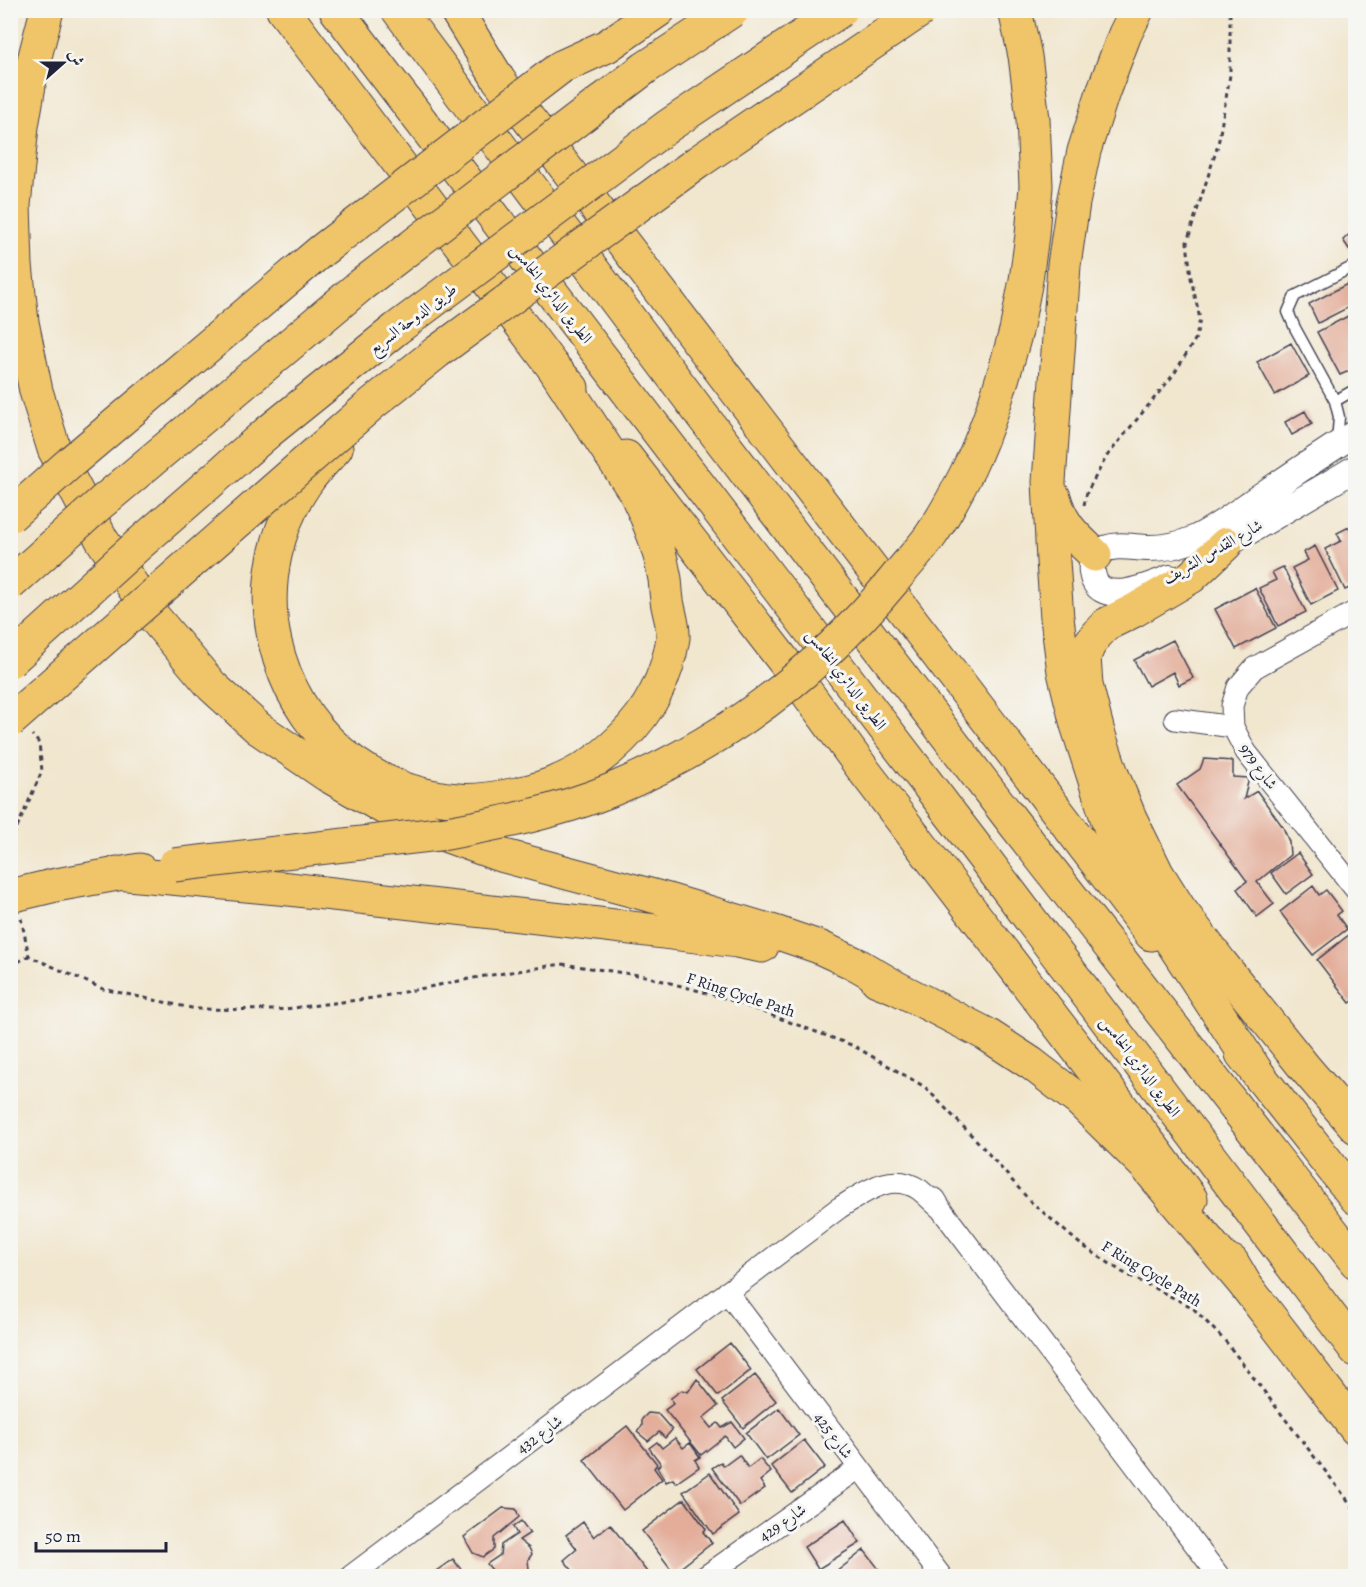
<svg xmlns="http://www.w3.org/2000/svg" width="1366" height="1587" font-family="Alegreya,Amiri,serif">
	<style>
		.building { fill: #e3ad9a }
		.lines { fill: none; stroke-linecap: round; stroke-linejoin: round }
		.service-casing { stroke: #413f51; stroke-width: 13 }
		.minor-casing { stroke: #413f51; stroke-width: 23 }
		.tertiary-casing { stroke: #413f51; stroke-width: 28 }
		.trunk-casing { stroke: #413f51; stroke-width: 35 }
		.motorway-casing { stroke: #413f51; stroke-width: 35 }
		.path { stroke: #413f51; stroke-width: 3; stroke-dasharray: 4.5 4.5; stroke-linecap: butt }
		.service { stroke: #fff; stroke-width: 10 }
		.minor { stroke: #fff; stroke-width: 21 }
		.tertiary { stroke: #fff; stroke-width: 26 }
		.trunk { stroke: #f0c469; stroke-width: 33 }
		.motorway { stroke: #f0c469; stroke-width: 33 }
		.motorway-bridge-casing { stroke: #413f51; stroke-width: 35; stroke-linecap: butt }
		.motorway-bridge { stroke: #f0c469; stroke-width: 33 }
		.labels { text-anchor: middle; stroke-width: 6; stroke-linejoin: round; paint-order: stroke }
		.street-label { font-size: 16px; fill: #22223b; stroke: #f6f6f2 }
	</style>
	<rect width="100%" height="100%" fill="#f6f6f2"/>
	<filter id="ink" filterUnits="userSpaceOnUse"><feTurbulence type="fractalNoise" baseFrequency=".0167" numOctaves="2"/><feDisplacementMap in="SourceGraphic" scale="12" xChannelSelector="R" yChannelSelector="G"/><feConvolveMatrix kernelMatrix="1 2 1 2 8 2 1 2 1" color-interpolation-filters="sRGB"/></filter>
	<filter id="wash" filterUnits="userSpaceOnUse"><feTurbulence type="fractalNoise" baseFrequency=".008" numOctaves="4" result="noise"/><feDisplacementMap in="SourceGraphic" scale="24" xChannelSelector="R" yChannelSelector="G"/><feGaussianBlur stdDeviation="1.35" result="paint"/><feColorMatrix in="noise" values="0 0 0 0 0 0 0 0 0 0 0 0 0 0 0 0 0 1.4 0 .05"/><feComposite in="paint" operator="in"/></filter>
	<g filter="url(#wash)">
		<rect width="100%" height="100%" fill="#f1e6ce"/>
		<g id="blocks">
			<path class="building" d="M 1356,228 L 1356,246 L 1349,249 L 1343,240 Z
				M 1351,282 L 1356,292 L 1350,295 L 1355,304 L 1318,323 L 1309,304 Z
				M 1356,312 L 1356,368 L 1340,375 L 1317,332 Z
				M 1291,343 L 1309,376 L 1275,395 L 1257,362 Z
				M 1305,411 L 1312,424 L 1292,435 L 1285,422 Z
				M 1349,527 L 1356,540 L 1356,585 L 1345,590 L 1325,549 L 1341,541 L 1337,533 Z
				M 1315,546 L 1338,591 L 1311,605 L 1292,568 L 1308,560 L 1304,552 Z
				M 1283,567 L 1306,612 L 1278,626 L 1259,588 L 1276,580 L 1272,572 Z
				M 1255,588 L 1276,628 L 1236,649 L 1215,609 Z
				M 1173,640 L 1193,678 L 1179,685 L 1173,672 L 1148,686 L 1134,660 Z
				M 1204,759 L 1233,761 L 1233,777 L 1249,778 L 1244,799 L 1257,791 L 1283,827 L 1289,842 L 1290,855 L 1257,882 L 1274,904 L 1257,917 L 1237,889 L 1247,881 L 1177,785 L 1200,769 Z
				M 1298,853 L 1313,874 L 1286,894 L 1271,873 Z
				M 1313,886 L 1319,895 L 1326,890 L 1342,911 L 1337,915 L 1347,929 L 1313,955 L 1280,912 Z
				M 1350,934 L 1356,941 L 1356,999 L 1350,1003 L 1317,960 Z
				M 730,1343 L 751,1370 L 718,1396 L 697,1369 Z
				M 755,1375 L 776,1401 L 743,1428 L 722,1401 Z
				M 697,1379 L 718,1406 L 703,1418 L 711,1428 L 718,1423 L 722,1428 L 732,1422 L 744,1438 L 733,1447 L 725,1436 L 701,1455 L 665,1410 L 673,1404 L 671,1398 L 682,1390 L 688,1392 Z
				M 779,1408 L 799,1435 L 766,1460 L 746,1433 Z
				M 648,1413 L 658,1414 L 672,1430 L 665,1438 L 659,1432 L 648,1441 L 637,1432 L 642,1426 L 642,1419 Z
				M 627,1426 L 657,1464 L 654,1468 L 662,1479 L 623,1510 L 584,1460 Z
				M 675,1438 L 683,1448 L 690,1443 L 700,1457 L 695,1460 L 699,1467 L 676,1483 L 673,1479 L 666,1482 L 657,1467 L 661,1464 L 649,1448 L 657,1442 L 662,1448 Z
				M 804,1440 L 825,1467 L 792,1493 L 771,1466 Z
				M 739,1455 L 748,1468 L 760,1459 L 771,1472 L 760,1481 L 765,1488 L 740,1506 L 712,1468 L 721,1462 L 724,1466 Z
				M 710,1473 L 739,1515 L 713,1534 L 683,1492 Z
				M 684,1499 L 706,1529 L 703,1532 L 712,1543 L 674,1573 L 642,1531 Z
				M 503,1508 L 516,1509 L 519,1517 L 494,1538 L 494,1549 L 483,1557 L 473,1553 L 464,1537 Z
				M 845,1520 L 860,1543 L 818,1569 L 804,1547 Z
				M 521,1521 L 530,1533 L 519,1540 L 529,1548 L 532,1554 L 528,1560 L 529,1569 L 520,1576 L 497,1576 L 487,1564 L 500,1555 L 501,1545 L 517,1534 L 513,1527 Z
				M 583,1522 L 594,1537 L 610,1524 L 650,1576 L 577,1576 L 564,1560 L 577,1549 L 566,1535 Z
				M 864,1550 L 879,1569 L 870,1576 L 831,1576 Z
				M 453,1559 L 466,1576 L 429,1576 Z"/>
		</g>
	</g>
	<g filter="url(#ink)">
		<use href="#blocks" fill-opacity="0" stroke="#413f51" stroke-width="1.5"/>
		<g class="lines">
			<g class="service-casing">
				<path id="service" d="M 1335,401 L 1356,389
					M 1337,443 L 1339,417 L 1335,401 L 1295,328 L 1288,312 L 1295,296 L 1356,265"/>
			</g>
			<g class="minor-casing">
				<path id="minor" d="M 1356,611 L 1254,668 L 1238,687 L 1232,706 L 1233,727 L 1246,752 L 1356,890
					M 1175,719 L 1233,727
					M 935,1199 L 941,1209 L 1219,1576
					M 727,1292 L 941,1576
					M 351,1576 L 839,1208 C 864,1193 891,1170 920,1190 C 927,1196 934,1203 941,1209
					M 706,1576 L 859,1468"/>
			</g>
			<g class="tertiary-casing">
				<path id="tertiary" d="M 1212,553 L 1356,468
					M 1170,578 C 1150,586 1097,610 1092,572 C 1091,565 1093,556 1099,552 C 1114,542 1133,548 1149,548 C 1164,548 1180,545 1194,539 C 1214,530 1234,515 1252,502 C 1286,479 1320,455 1356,433"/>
			</g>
			<g class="trunk-casing">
				<path id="trunk" d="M 283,10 L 553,367 L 572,388
					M 336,10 L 981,854 L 1356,1350
					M 398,10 L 704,418 L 1013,822 L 1356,1262
					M 498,79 L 1151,934
					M 626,457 L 783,660 L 865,772 L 1156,1152 L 1191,1199
					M 1226,544 L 1191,577 L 1135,610 L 1107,624 L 1097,634 L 1089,645 L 1084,657 L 1086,685 L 1098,732 L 1112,774 L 1130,818 L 1157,873 L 1179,908 L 1220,962 L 1305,1068 L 1356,1127
					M 1242,1054 L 1356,1198
					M 1232,1262 L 1246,1286 L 1356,1429"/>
			</g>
			<g class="motorway-casing">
				<path id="motorway" d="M 47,10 L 32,68 L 22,126 L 14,205 L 16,265 L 22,322 L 36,391 L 54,449 L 102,540 L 152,615 L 212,686 L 258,728 L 327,775 L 409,822 L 497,854 L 668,900 L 778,933 L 819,947 L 858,965 L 897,988
					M 456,10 L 497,77
					M 1015,10 L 1025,56 L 1033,119 L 1036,186 L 1032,235 L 1026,280 L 1016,331
					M 1137,10 L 1125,34 L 1103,92 L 1084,151 L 1073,203 L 1064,265 L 1049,482 L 1053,561 L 1057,618 L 1064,672 L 1077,725 L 1116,846 L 1139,892 L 1260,1077
					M 561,67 L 607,46 L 659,10
					M 336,448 C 328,457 319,466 311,476 C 276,522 262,586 275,642 C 296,731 366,792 457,800 C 477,802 498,798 517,794 C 557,786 592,768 621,739 C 650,711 667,678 673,638 C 674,628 670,616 668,606 C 666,597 666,588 665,579 C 660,549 649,519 635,492 L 553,367
					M 1054,497 C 1062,526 1074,535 1095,555
					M 117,873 L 289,889 L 598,924 L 737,941 L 762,946
					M 56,885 L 140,870
					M 877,980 L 897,988 L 986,1034 L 1032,1064 L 1080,1101 L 1145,1165 L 1246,1286"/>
			</g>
			<path class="path" d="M 1084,505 L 1087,492 L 1107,456 L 1174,374 L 1196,338 L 1200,319 L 1191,278 L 1187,242 L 1218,145 L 1230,75 L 1230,10
				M 10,844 L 42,771 L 39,743 L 32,735
				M 21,918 L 29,956 L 103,989 L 196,1009 L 277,1010 L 374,998 L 479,977 L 562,964 L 645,976 L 725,998 L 854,1046 L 925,1087 L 980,1144 L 1030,1201 L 1079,1243 L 1122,1272 L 1192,1307 L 1226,1342 L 1356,1511
				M 10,966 L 29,956"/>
			<use href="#service" class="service"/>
			<use href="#minor" class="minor"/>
			<use href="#tertiary" class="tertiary"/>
			<use href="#trunk" class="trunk"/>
			<use href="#motorway" class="motorway"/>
			<g class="motorway-bridge-casing">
				<path id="motorway-bridge" d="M 10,516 L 72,461 L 321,251 L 561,67
					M 10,584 L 102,502 L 361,285 L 645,68 L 733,10
					M 10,661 L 138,545 L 268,432 L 396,329 L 668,126 L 841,10
					M 10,721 L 373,403 L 437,352 L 698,162 L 921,10
					M 174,865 L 447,833 C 501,823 557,812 609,791 C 720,745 817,673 894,580 C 905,566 918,553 929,538 C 944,517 957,492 969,468 C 990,424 1003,378 1016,331
					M 10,896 L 56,885"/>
			</g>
			<use href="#motorway-bridge" class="motorway-bridge"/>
		</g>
	</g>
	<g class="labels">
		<g class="street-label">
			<text transform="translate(552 293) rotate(52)" y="6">الطريق الدائري الخامس</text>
			<text transform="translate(412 318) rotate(-37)" y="6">طريق الدوحة السريع</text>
			<text transform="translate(1212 551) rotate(-30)" y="6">شارع القدس الشريف</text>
			<text transform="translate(847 679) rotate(53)" y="6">الطريق الدائري الخامس</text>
			<text transform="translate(1259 766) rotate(54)" y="6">شارع 979</text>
			<text transform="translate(741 994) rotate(18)" y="6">F Ring Cycle Path</text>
			<text transform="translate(1141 1066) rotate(53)" y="6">الطريق الدائري الخامس</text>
			<text transform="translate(1152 1273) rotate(31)" y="6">F Ring Cycle Path</text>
			<text transform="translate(539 1434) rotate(-37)" y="6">شارع 432</text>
			<text transform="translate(834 1435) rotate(53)" y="6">شارع 425</text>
			<text transform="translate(782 1522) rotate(-35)" y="6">شارع 429</text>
		</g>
	</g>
	<rect width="1366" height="1587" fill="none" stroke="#f6f6f2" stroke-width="36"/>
	<g transform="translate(63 63) rotate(69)" stroke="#f6f6f2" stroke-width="4.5" paint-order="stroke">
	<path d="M0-4.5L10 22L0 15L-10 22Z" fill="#22223b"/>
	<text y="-9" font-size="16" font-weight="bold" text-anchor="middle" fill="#22223b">ش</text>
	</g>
	<path d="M36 1542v9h130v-9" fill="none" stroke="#22223b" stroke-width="3"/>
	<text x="45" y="1542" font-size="18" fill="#22223b" stroke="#f6f6f2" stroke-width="4.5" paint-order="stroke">50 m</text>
</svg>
